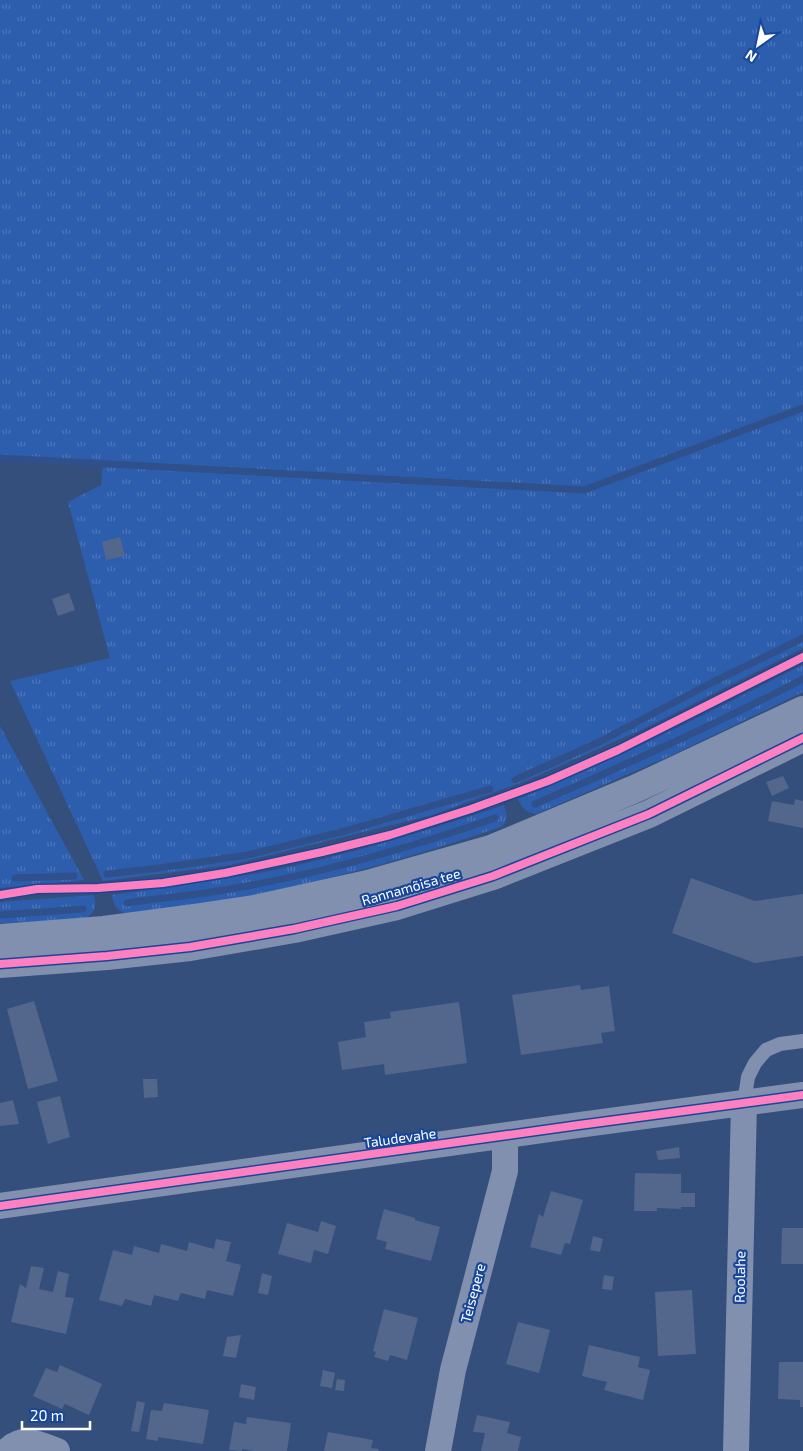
<svg xmlns="http://www.w3.org/2000/svg" width="803" height="1451" font-family="'Exo 2',sans-serif">
	<style>
		.grass { fill: url(#grass-tufts) }
		.lines { fill: none; stroke-linecap: round; stroke-linejoin: round }
		.stream { stroke: #2f508b; stroke-width: 7 }
		.building { fill: #52678b }
		.service { stroke: #8090ae; stroke-width: 14 }
		.minor { stroke: #8090ae; stroke-width: 26 }
		.tertiary { stroke: #8090ae; stroke-width: 28 }
		.cycleway-casing { stroke: #184799; stroke-width: 11 }
		.cycleway { stroke: #ff80c0; stroke-width: 8 }
		.labels { text-anchor: middle; stroke-width: 4.5; stroke-linejoin: round; paint-order: stroke }
		.street-label { font-size: 14px; fill: #fff; stroke: #184799 }
	</style>
	<defs>
		<pattern id="grass-tufts" width="24" height="20" patternUnits="userSpaceOnUse" patternTransform="scale(1.25)"><rect width="24" height="20" fill="#2d5eae"/><path d="M3 7l-1-3M5 7V3M7 7l1-3M15 17l-1-3M17 17v-4M19 17l1-3" fill="none" stroke="#4c76ba"/></pattern>
	</defs>
	<rect width="100%" height="100%" fill="#354f7c"/>
	<path class="grass" d="M 0,0 L 803,0 L 803,648 L 645,728 L 528,780 L 432,815 L 230,865 L 103,881 L 10,681 L 110,658 L 68,502 L 101,485 L 103,463 L 0,458 Z
		M 803,665 L 803,692 L 670,756 L 536,814 C 526,812 522,808 518,799 C 616,761 709,712 803,665 Z
		M 0,726 L 84,880 L 0,888 Z
		M 504,805 L 507,817 L 503,826 C 403,861 300,888 196,906 C 172,910 148,911 124,913 C 116,909 113,904 112,895 C 165,888 217,881 270,871 C 349,855 427,831 504,805 Z
		M 94,895 C 97,909 94,912 84,920 L 0,923 L 0,902 Z"/>
	<g class="lines">
		<path class="stream" d="M 0,458 L 584,490 L 803,408
			M 515,780 L 599,742 L 713,682 L 803,638
			M 535,804 C 625,765 715,725 803,679
			M 107,874 L 159,868 L 248,855 L 345,831 L 490,789
			M 15,878 L 74,876
			M 127,903 C 161,898 196,895 230,889 C 320,874 409,848 495,818
			M 0,915 L 83,909"/>
	</g>
	<path class="building" d="M 120,537 L 125,556 L 106,560 L 102,542 Z
		M 69,593 L 75,610 L 58,616 L 52,599 Z
		M 783,776 L 789,788 L 772,796 L 766,782 Z
		M 795,799 L 803,801 L 803,828 L 768,821 L 772,801 L 794,805 Z
		M 691,878 L 755,901 L 803,894 L 803,956 L 755,963 L 672,933 Z
		M 580,985 L 581,990 L 609,986 L 615,1031 L 601,1033 L 603,1043 L 521,1055 L 512,995 Z
		M 34,1001 L 58,1081 L 28,1089 L 7,1009 Z
		M 459,1002 L 467,1063 L 385,1075 L 384,1064 L 342,1070 L 338,1042 L 366,1037 L 364,1022 L 391,1018 L 390,1012 Z
		M 143,1079 L 157,1079 L 158,1097 L 144,1098 Z
		M 60,1096 L 70,1137 L 48,1144 L 37,1102 Z
		M 13,1100 L 19,1124 L 0,1126 L 0,1103 Z
		M 679,1147 L 680,1158 L 658,1160 L 656,1151 Z
		M 635,1173 L 681,1174 L 681,1193 L 695,1193 L 695,1207 L 681,1207 L 681,1209 L 657,1208 L 657,1211 L 634,1211 Z
		M 551,1191 L 583,1200 L 570,1244 L 565,1243 L 561,1255 L 530,1247 L 539,1214 L 543,1217 Z
		M 384,1209 L 415,1218 L 415,1220 L 440,1227 L 431,1261 L 385,1249 L 387,1242 L 376,1239 Z
		M 321,1221 L 336,1226 L 328,1254 L 314,1250 L 311,1263 L 278,1254 L 287,1223 L 318,1232 Z
		M 782,1228 L 803,1228 L 803,1264 L 781,1264 Z
		M 593,1236 L 603,1239 L 600,1252 L 590,1250 Z
		M 216,1239 L 231,1242 L 226,1261 L 241,1265 L 233,1296 L 207,1290 L 205,1299 L 181,1293 L 178,1301 L 154,1295 L 151,1306 L 125,1299 L 122,1306 L 99,1300 L 113,1250 L 132,1255 L 134,1246 L 159,1253 L 161,1244 L 187,1251 L 189,1242 L 214,1249 Z
		M 31,1266 L 44,1268 L 39,1289 L 53,1292 L 58,1271 L 69,1274 L 65,1297 L 74,1298 L 66,1334 L 11,1322 L 20,1284 L 26,1288 Z
		M 262,1273 L 272,1276 L 268,1295 L 258,1293 Z
		M 604,1275 L 614,1277 L 612,1290 L 602,1289 Z
		M 692,1290 L 696,1354 L 658,1356 L 655,1292 Z
		M 384,1309 L 418,1318 L 407,1360 L 390,1355 L 388,1361 L 374,1357 L 376,1352 L 373,1351 Z
		M 518,1322 L 550,1330 L 539,1373 L 506,1364 Z
		M 241,1335 L 236,1358 L 223,1356 L 227,1337 Z
		M 589,1345 L 640,1357 L 638,1367 L 650,1370 L 643,1400 L 604,1390 L 607,1382 L 582,1376 Z
		M 779,1362 L 803,1362 L 803,1407 L 800,1407 L 800,1400 L 778,1399 Z
		M 60,1365 L 102,1384 L 89,1415 L 65,1404 L 62,1409 L 33,1396 L 46,1368 L 57,1372 Z
		M 323,1370 L 335,1373 L 332,1388 L 320,1386 Z
		M 337,1379 L 345,1380 L 344,1391 L 335,1390 Z
		M 241,1384 L 256,1387 L 254,1400 L 239,1397 Z
		M 137,1401 L 145,1403 L 139,1432 L 131,1431 Z
		M 164,1403 L 209,1410 L 203,1444 L 158,1437 L 158,1441 L 146,1439 L 151,1410 L 162,1411 Z
		M 477,1415 L 510,1422 L 507,1433 L 521,1437 L 518,1451 L 481,1451 L 485,1433 L 473,1432 Z
		M 247,1417 L 291,1423 L 287,1451 L 253,1451 L 242,1449 L 242,1451 L 229,1450 L 234,1422 L 246,1424 Z
		M 328,1432 L 373,1440 L 371,1448 L 379,1449 L 378,1451 L 324,1451 Z"/>
	<g class="lines">
		<path class="service" d="M 744,1103 L 748,1077 L 755,1063 L 766,1050 L 780,1044 L 803,1041"/>
		<path class="minor" d="M 0,1206 L 579,1125 L 803,1095
			M 7,1451 C 23,1434 38,1444 57,1451
			M 438,1451 L 453,1370 L 505,1171 L 505,1136
			M 736,1451 L 744,1103"/>
		<path class="tertiary" d="M 0,938 L 104,930 L 195,918 L 254,909 L 368,884 L 491,849 L 637,788 L 803,710
			M 0,964 L 107,956 L 190,947 L 294,929 L 397,906 L 493,876 L 649,814 L 803,738"/>
		<g class="cycleway-casing">
			<path id="cycleway" d="M 0,895 L 37,889 L 98,888 L 163,883 L 225,873 L 322,852 L 390,835 L 471,809 L 548,781 L 618,750 L 803,657
				M 0,964 L 107,956 L 190,947 L 294,929 L 397,906 L 493,876 L 649,814 L 803,738
				M 0,1206 L 579,1125 L 803,1095"/>
		</g>
		<use href="#cycleway" class="cycleway"/>
	</g>
	<g class="labels">
		<g class="street-label">
			<text transform="translate(411 887) rotate(-16)" y="5">Rannamõisa tee</text>
			<text transform="translate(400 1138) rotate(-8)" y="5">Taludevahe</text>
			<text transform="translate(740 1277) rotate(-89)" y="5">Roolahe</text>
			<text transform="translate(473 1293) rotate(-75)" y="5">Teisepere</text>
		</g>
	</g>
	<g transform="translate(758 45) rotate(213)" stroke="#184799" stroke-width="4" paint-order="stroke">
	<path d="M0-4L9 19L0 12L-9 19Z" fill="#ffffff"/>
	<text y="-8" font-size="14" font-weight="bold" text-anchor="middle" fill="#ffffff">N</text>
	</g>
	<path d="M22 1421v8h68v-8" fill="none" stroke="#ffffff" stroke-width="2.5"/>
	<text x="30" y="1421" font-size="15" fill="#ffffff" stroke="#184799" stroke-width="4" paint-order="stroke">20 m</text>
</svg>
